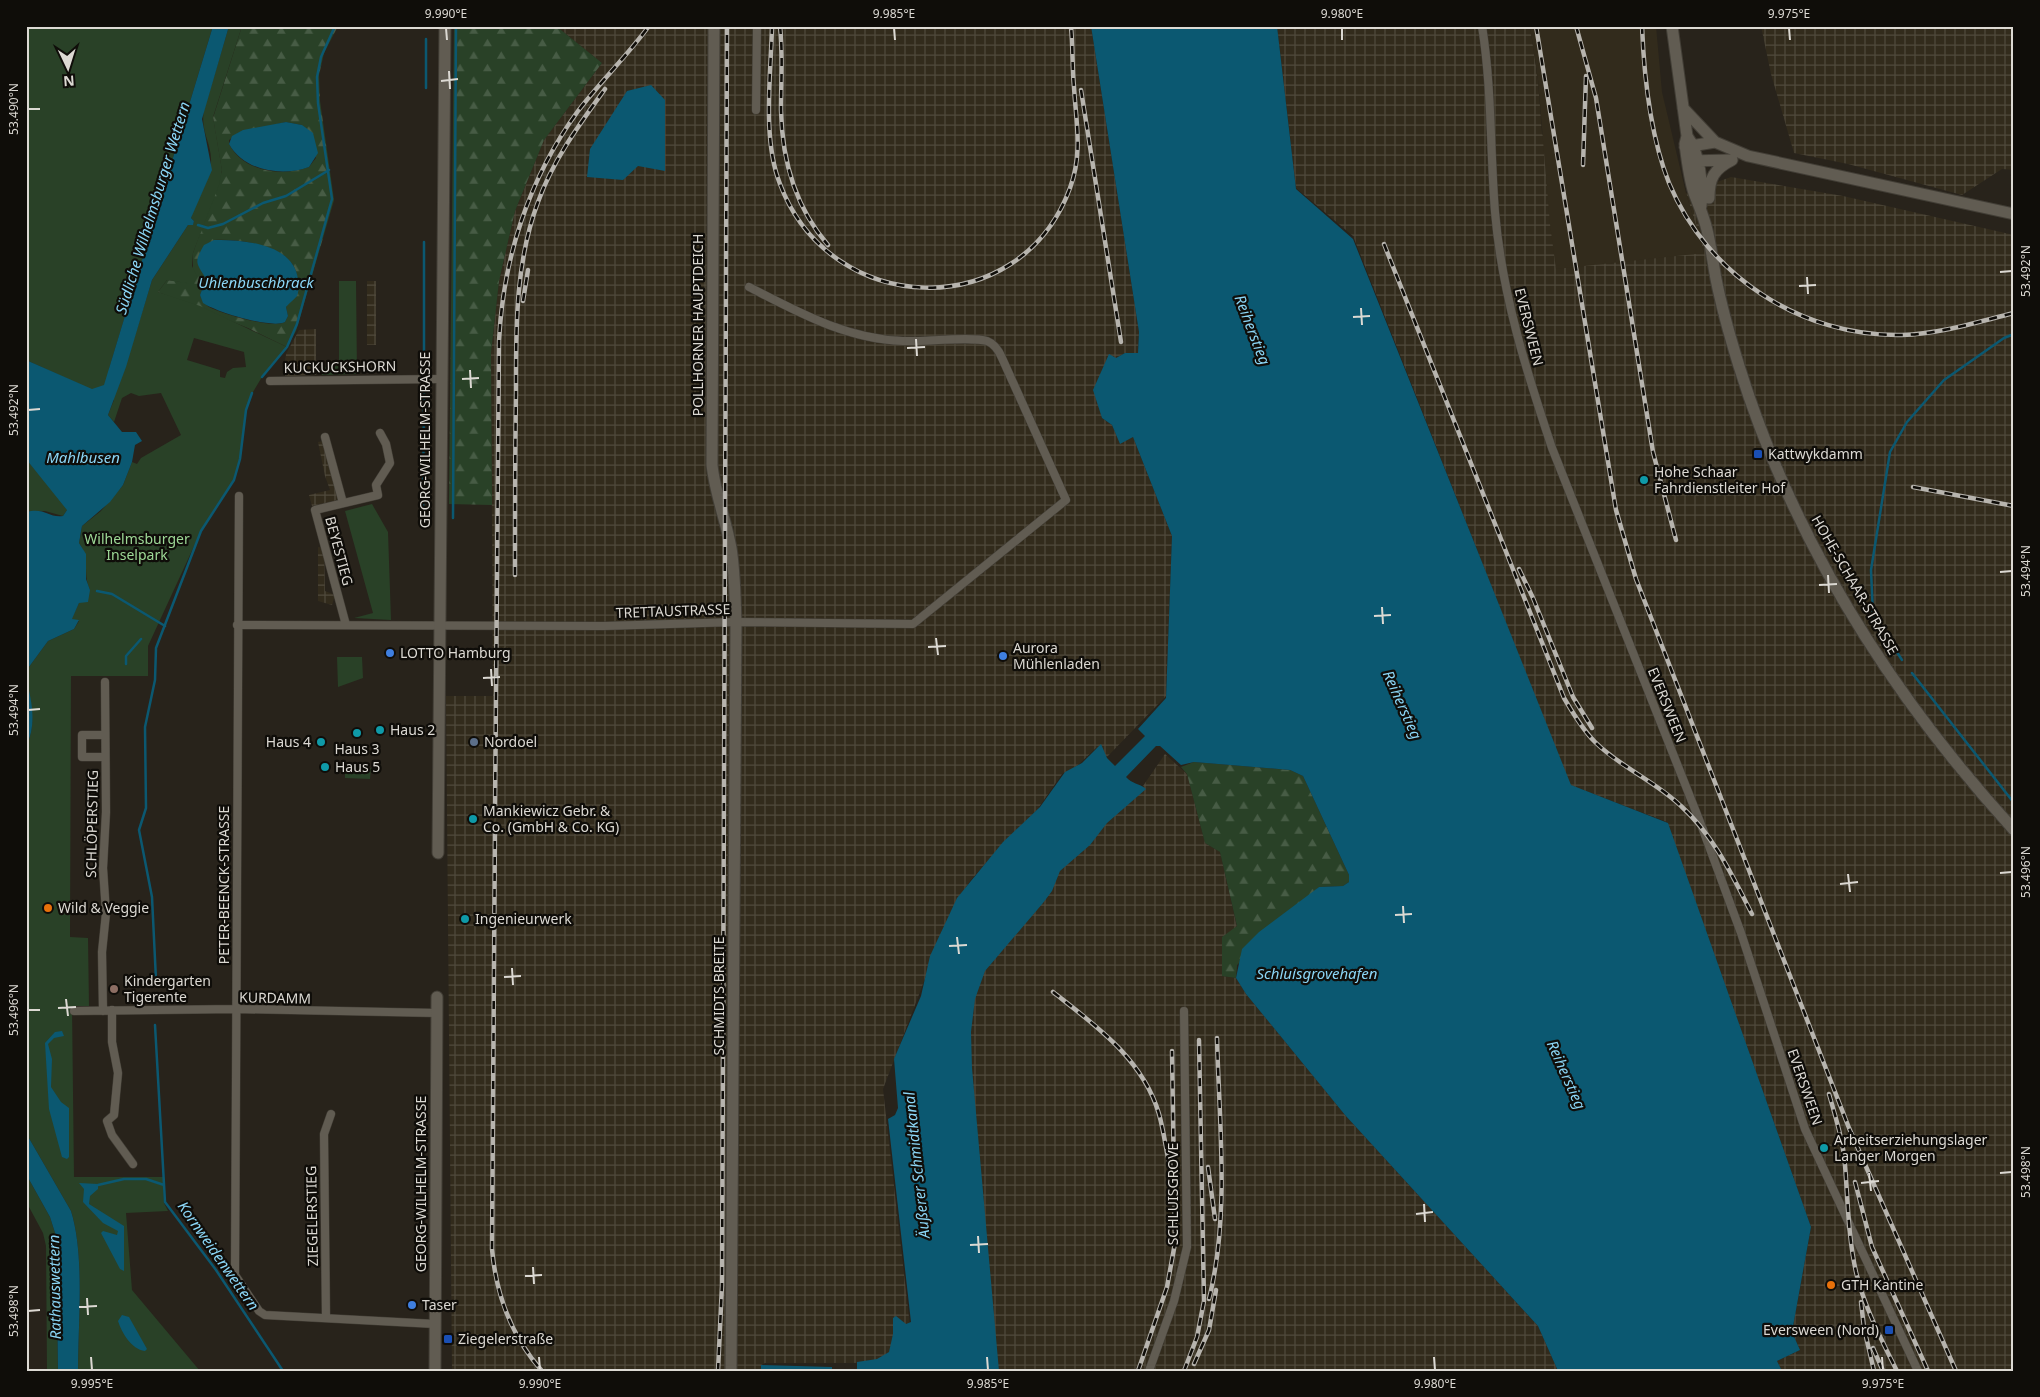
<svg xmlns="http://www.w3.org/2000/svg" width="2040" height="1397" font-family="'Noto Sans',sans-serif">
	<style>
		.industrial { fill: url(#industrial-grid) }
		.built { fill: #322b1c }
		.forest { fill: url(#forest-firs); fill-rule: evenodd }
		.green { fill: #294127; fill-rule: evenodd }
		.water { fill: #0b5871 }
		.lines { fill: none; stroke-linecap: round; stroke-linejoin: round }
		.stream { stroke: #0b5871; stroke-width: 2.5 }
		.street-casing { stroke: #423e36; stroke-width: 9 }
		.secondary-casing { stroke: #423e36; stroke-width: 13 }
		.street { stroke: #615c52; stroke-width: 8 }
		.secondary { stroke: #615c52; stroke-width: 11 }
		.rail-casing { stroke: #b7b4ae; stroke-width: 4.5 }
		.rail { stroke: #0f0d09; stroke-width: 2.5; stroke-dasharray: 8; stroke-linecap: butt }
		.ticks { fill: none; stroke: #dcd9d3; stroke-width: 2 }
		.transit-dot { fill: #1a4fb4; stroke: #0f0d09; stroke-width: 2 }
		.culture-dot { fill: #0f9aa8; stroke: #0f0d09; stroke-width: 2 }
		.shop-dot { fill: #3f7fe0; stroke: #0f0d09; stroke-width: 2 }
		.service-dot { fill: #5c6f8a; stroke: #0f0d09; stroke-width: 2 }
		.food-dot { fill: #e8710a; stroke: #0f0d09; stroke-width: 2 }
		.education-dot { fill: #8d6e63; stroke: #0f0d09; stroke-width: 2 }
		.labels { text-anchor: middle; stroke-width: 4.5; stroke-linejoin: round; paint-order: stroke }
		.street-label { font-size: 14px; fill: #dcd9d3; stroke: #0f0d09 }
		.poi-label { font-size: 14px; fill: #dcd9d3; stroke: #0f0d09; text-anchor: start }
		.park-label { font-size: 14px; fill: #9dd896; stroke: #0f0d09 }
		.water-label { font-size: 15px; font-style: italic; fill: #8bd6f6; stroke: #0f0d09 }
		.neatline { fill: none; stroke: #dcd9d3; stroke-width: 2 }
		.ticks-label { font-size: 12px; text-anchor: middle; fill: #dcd9d3 }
	</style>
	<defs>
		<pattern id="industrial-grid" width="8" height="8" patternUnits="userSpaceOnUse" patternTransform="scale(1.25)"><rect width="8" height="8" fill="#322b1c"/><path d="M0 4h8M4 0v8" fill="none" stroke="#4f493c"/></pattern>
		<pattern id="forest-firs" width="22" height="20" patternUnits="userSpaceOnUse" patternTransform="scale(1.25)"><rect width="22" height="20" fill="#294127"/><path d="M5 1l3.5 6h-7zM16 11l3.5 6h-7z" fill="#475c45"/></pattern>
	</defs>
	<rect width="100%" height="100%" fill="#28231b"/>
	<path class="industrial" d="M 556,26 L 1091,26 L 1139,332 L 1138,353 L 1125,353 L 1116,358 L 1102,418 L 1112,425 L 1120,443 L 1133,437 L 1172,536 L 1166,696 L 1107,757 L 1096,748 L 1077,766 L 1062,774 L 1037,810 L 1008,838 L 970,881 L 950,913 L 883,1089 L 912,1344 L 891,1363 L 765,1363 L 761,1365 L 761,1371 L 452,1371 L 446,696 L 493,696 L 491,353 L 499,281 L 515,211 L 544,140 L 602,63 Z
		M 1277,26 L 1530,26 L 1538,80 L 1542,134 L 1704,253 L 1686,193 L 1731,177 L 1843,196 L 2014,235 L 2014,1371 L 1782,1371 L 1777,1361 L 1800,1350 L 1792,1332 L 1811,1227 L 1667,822 L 1570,785 L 1353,236 L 1296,188 Z
		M 1761,26 L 2014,26 L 2014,170 L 2002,169 L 1962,195 L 1848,164 L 1794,153 L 1771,74 Z
		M 367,281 L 376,281 L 376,345 L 367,345 Z
		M 316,329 L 316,375 L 285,376 L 286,354 L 299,330 Z
		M 323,441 L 338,500 L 312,506 L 309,495 L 330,490 L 325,476 L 318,442 Z
		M 318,547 L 324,548 L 325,591 L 335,595 L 332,605 L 318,601 Z
		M 1165,754 L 1187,774 L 1205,843 L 1220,852 L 1237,927 L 1222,976 L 1236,978 L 1246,994 L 1345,1115 L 1538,1326 L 1558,1371 L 996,1371 L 961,1034 L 1002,914 L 1143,786 Z"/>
	<path class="built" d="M 1530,26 L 1656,26 L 1662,92 L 1686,193 L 1704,253 L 1556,269 L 1550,224 L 1538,80 Z"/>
	<path class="forest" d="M 242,26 L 338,26 L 324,53 L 319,75 L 320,101 L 334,200 L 296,331 L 287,347 L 248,328 L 158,292 L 167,280 L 193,283 L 193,253 L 222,171 L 213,118 ZM 286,122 L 302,125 L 316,158 L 309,167 C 282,177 243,172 229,144 L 229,140 L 238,133 ZM 214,240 C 255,238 324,254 286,307 L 288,316 L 285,322 C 273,329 222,314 209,307 C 205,305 202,299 200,295 C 207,281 210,257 214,240 Z
		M 454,26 L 556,26 L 602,63 L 544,140 L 515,211 L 499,281 L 491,353 L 492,505 L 449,504 Z
		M 1194,762 L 1290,770 L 1303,776 L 1349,875 L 1349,882 L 1343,886 L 1319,887 L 1237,965 L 1236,978 L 1222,976 L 1222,937 L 1237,926 L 1220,852 L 1205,843 L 1187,774 L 1181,767 Z"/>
	<path class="green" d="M 26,26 L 213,26 L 109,369 L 123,374 L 152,280 L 188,225 L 193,224 L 194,221 L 191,218 C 196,200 212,179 211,159 C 211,143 200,130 204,110 L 229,26 L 242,26 L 213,117 L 222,170 L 219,185 L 193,253 L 192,266 L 197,276 L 193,284 L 167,280 L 158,292 L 200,306 L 287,347 L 262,377 L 250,397 L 246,410 L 240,459 L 234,480 L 201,531 L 148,646 L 148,676 L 71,676 L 70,937 L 88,938 L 89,1006 L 72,1006 L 74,1177 L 163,1177 L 164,1203 L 168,1211 L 126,1213 L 132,1290 L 200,1371 L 78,1371 C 78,1322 85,1256 71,1211 L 26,1133 L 26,747 C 40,716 26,701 26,671 L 48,641 L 74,629 L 79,621 L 71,620 L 79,603 L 90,590 C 82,571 91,561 79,543 L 82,526 L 101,511 L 123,485 L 132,462 L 137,464 L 141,458 L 181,435 L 161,393 L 139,396 L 131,393 L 122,398 L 114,422 L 108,415 L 114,400 L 26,360 ZM 194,338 L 244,352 L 246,367 L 233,368 L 227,372 L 225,378 L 220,377 L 220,370 L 187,360 Z
		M 339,281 L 356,281 L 357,374 L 322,375 L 322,367 L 339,366 Z
		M 26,459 L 67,507 L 67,510 L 63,516 L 45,511 L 26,512 Z
		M 372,504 L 388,532 L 391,620 L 354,618 L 373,613 L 345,511 Z
		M 337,657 L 362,657 L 363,678 L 338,687 Z
		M 345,768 L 371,768 L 370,779 L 345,778 Z
		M 26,1174 L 50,1217 L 56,1236 L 58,1371 L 47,1371 L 46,1246 L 43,1233 L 29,1207 L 26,1206 Z"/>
	<path class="water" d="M 213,26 L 229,26 L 202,119 L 212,170 L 191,218 L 194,221 L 193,225 L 188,225 L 152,280 L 126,367 L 108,415 L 122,432 L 136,432 L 142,441 L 135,445 L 132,462 L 123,485 L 110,502 L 82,526 L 79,543 L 86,554 L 86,579 L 90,590 L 88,602 L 79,603 L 72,619 L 79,620 L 74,629 L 48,641 L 26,671 L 26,512 C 45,507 48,518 63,516 L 67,510 L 26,459 L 26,360 L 92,389 L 104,385 Z
		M 1091,26 L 1277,26 L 1296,189 L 1353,239 L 1571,785 L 1668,823 L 1811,1227 L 1792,1332 L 1800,1350 L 1777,1361 L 1782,1371 L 1558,1371 L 1538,1326 L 1345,1115 L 1246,994 L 1236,978 L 1242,949 L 1259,932 L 1319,887 L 1343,886 L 1349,882 L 1349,875 L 1303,776 L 1290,770 L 1194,762 L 1181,765 L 1160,746 L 1156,746 L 1126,777 C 1132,784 1139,783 1146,789 L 1107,823 L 1090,845 L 1060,871 L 1052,891 L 1043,903 L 985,971 L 975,999 L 971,1032 L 972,1068 L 999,1371 L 857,1371 L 857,1362 L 877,1359 L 889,1352 L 893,1334 L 893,1318 L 896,1316 L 906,1324 L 911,1322 L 888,1119 L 895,1115 L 898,1108 L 894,1059 L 921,996 L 930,956 L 957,898 L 1003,842 L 1040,807 L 1065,772 L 1082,763 L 1101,744 L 1107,758 L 1115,766 L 1145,736 L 1138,729 L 1166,698 L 1172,536 L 1133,437 L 1120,444 L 1112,425 L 1102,418 L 1093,390 L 1109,354 L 1116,358 L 1125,353 L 1138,353 L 1139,332 Z
		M 651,85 L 665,100 L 665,171 L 638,166 L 623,180 L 587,177 L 590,149 L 627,91 Z
		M 286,122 L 302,125 L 313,133 L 318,153 L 309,167 C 282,177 244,171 229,144 L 232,136 L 243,130 Z
		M 214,240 C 242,239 295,244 298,280 C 299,285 299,291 297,296 C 294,300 289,303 286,307 L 288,316 L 285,322 C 272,329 216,312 203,303 L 200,295 L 206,279 C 197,263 193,264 204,245 Z
		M 26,678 C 32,702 37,724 26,747 Z
		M 62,1031 L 64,1036 L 54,1038 L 48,1044 L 52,1059 L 51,1087 L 61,1102 L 69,1108 L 69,1157 L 67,1159 L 62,1157 L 49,1109 L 45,1043 L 55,1032 Z
		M 26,1133 L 71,1211 C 85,1256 78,1322 78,1371 L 58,1371 L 56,1236 L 50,1217 L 26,1174 Z
		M 79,1183 L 98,1184 L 98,1189 L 90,1196 L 89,1204 L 124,1226 L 124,1271 L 120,1269 L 101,1233 L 103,1231 L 117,1235 L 118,1231 L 103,1223 L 83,1202 L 84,1189 Z
		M 122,1315 L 129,1317 L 147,1349 L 145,1351 C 131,1349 122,1333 118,1321 Z
		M 761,1365 L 832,1367 L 832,1371 L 761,1371 Z"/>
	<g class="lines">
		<path class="stream" d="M 426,39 L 426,88
			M 198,225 L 208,228 L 223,224 L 263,203 L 286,196 L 329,170
			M 424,371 L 424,242
			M 262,377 L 287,347 L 297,324 L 332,199 L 318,103 L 317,77 L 321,57 L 335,26
			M 423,510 L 424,389
			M 453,518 L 456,26
			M 97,591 L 112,594 L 165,626
			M 1902,660 L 1873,615 L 1871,570 L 1890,452 L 1907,422 L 1944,380 L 2004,338 L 2014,334
			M 126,664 L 126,656 L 141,639
			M 1912,673 L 2014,803
			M 156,980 L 152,897 L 139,830 L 146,808 L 145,727 L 155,680 L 156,648 L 201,531 L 234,480 L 240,459 L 246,410 L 252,393
			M 155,1025 L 165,1202 L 216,1270 L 283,1371
			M 98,1185 L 124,1179 L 146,1179 L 164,1185"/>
		<g class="street-casing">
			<path id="street" d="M 1482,26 C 1492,89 1490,149 1495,212 C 1502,294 1526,370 1552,448 L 1702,827 L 1741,933 L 1805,1129 L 1918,1371
				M 756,110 L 757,26
				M 270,381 L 441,379
				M 325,437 L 343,503
				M 239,496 L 235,1275 L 259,1311 L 265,1315 L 435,1324
				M 237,625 L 604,626 L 736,622 L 913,624 L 1066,500 L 1002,358 C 999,351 995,344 987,341 C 972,336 923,342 903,341 C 846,339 798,312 749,287
				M 346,625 L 315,510 L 378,495 L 376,485 L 390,463 L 386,444 L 380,433
				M 105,735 L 82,735 L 82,757 L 105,757
				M 112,1010 L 112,1042 L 118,1073 L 114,1115 L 107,1121 L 112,1135 L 133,1164
				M 74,1011 L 236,1009 L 437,1013
				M 103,1011 L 102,952 L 106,913 L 103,868 L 106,812 L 105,682
				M 326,1318 L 324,1134 L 331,1114
				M 1149,1371 L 1174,1301 L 1187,1247 L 1184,1011"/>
		</g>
		<g class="secondary-casing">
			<path id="secondary" d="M 714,26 L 712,465 C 715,494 726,520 731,548 C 735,573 735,597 736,622 L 731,1371
				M 1672,26 L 1687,136 C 1700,153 1703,185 1701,206
				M 1683,108 L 1715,142
				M 1687,136 L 1685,144 C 1687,160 1689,178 1694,193 C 1699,206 1704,217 1707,230 C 1711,246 1713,263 1716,279 C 1722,309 1730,337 1739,366 C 1793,540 1892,696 2014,830
				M 1685,147 L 1715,142 L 1748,156 L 2014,214
				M 1690,161 L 1729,160
				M 1709,198 C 1709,178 1714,169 1732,160
				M 438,853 L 445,26
				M 435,1371 L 437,997"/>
		</g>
		<use href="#street" class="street"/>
		<use href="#secondary" class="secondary"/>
		<g class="rail-casing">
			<path id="rail" d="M 772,26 C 771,75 762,138 780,184 C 830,318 1020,325 1070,188 C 1083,153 1076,122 1074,87 C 1072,67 1073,47 1071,27
				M 780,26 C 783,54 781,82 781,110 C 782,160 795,207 828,245
				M 1536,26 L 1616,510 L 1636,579 L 1849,1128 L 1956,1371
				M 1576,26 L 1596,98 L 1653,452 L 1676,540
				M 1642,26 C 1644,77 1650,135 1669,183 C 1708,276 1801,337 1902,335 C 1940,334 1977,322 2014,313
				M 1081,90 L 1121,342
				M 1583,165 L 1586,76
				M 1384,244 L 1564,698 C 1573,713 1582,729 1595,742 C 1620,767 1655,781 1681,806 C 1714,836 1732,875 1752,914
				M 523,301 L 528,270
				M 1913,487 L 2014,506
				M 1519,569 L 1533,598 L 1573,697 L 1592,728
				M 515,575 C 515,514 515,453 516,393 C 516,328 515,264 538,202 C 553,160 579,125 605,89
				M 495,812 L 499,341 C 503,258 529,178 578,111 C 600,82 627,56 649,26
				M 495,825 L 492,1249 C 496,1294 511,1336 542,1371
				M 1053,992 C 1095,1025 1143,1059 1159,1114 C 1164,1132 1166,1150 1170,1167
				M 1829,1094 C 1836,1118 1843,1141 1845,1165 C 1848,1201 1848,1236 1856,1272 C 1864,1306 1881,1339 1897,1371
				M 1208,1167 L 1215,1219
				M 1855,1182 L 1872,1247 L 1928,1371
				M 1209,1299 C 1230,1215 1219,1123 1217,1038
				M 1861,1302 L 1864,1328 L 1874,1371
				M 1873,1348 L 1883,1371
				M 1194,1364 L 1209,1330 L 1216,1290
				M 718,1371 L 722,1285 L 727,26
				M 1138,1371 L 1167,1287 L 1175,1243 L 1172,1051
				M 1184,1371 L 1197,1337 L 1204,1301 L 1199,1040"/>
		</g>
		<use href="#rail" class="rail"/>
	</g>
	<path class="ticks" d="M 446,28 L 447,40M 894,28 L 895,40M 1342,28 L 1342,40M 1789,28 L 1790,40M 449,71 L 450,89M 441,81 L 458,79M 28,109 L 40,109M 2000,272 L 2012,271M 1807,277 L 1808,294M 1799,286 L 1816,285M 1361,308 L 1362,325M 1353,317 L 1370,316M 916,339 L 917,356M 907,348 L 925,347M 470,370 L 471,388M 462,379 L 479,378M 28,410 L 40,409M 2000,572 L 2012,571M 1828,575 L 1829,593M 1819,585 L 1837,584M 1382,607 L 1383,624M 1374,616 L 1391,615M 936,638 L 938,655M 928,647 L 946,646M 491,669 L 492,686M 483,678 L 500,677M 28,710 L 40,709M 2000,873 L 2012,872M 1848,874 L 1850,892M 1840,884 L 1858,882M 1403,906 L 1404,923M 1395,915 L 1412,914M 957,937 L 959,954M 949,946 L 967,945M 512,968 L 513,985M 504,977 L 521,976M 66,999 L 68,1016M 58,1008 L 76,1007M 28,1010 L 40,1010M 1869,1173 L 1871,1191M 2000,1173 L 2012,1172M 1861,1183 L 1879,1181M 1424,1204 L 1425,1222M 1416,1214 L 1433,1212M 978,1236 L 979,1253M 970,1245 L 988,1244M 533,1267 L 534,1284M 525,1276 L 542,1275M 87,1298 L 88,1315M 79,1307 L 97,1306M 28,1311 L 40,1310M 91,1357 L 92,1370M 539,1357 L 540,1370M 987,1357 L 988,1370M 1434,1357 L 1435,1370M 1882,1357 L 1883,1370"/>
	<g class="transit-dot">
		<rect x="1753" y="449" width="10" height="10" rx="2.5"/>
		<rect x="1884" y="1325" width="10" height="10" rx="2.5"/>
		<rect x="443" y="1334" width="10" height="10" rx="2.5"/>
	</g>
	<g class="culture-dot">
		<circle cx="1644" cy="480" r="5"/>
		<circle cx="380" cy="730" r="5"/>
		<circle cx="357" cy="733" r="5"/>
		<circle cx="321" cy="742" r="5"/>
		<circle cx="325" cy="767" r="5"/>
		<circle cx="473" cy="819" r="5"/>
		<circle cx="465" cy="919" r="5"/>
		<circle cx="1824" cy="1148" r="5"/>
	</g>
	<g class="shop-dot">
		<circle cx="390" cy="653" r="5"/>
		<circle cx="1003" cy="656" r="5"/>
		<circle cx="412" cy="1305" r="5"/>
	</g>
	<circle class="service-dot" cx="474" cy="742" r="5"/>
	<g class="food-dot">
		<circle cx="48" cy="908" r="5"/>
		<circle cx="1831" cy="1285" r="5"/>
	</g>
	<circle class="education-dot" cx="114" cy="989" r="5"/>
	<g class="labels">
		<g class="street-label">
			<text transform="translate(698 325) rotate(-90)" y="5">POLLHORNER HAUPTDEICH</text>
			<text transform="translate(1529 327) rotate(76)" y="5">EVERSWEEN</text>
			<text transform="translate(340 367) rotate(-1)" y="5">KUCKUCKSHORN</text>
			<text transform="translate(425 440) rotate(-90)" y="5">GEORG-WILHELM-STRASSE</text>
			<text transform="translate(339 551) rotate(75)" y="5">BEYESTIEG</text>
			<text transform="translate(1855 585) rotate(60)" y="5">HOHE-SCHAAR-STRASSE</text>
			<text transform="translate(673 611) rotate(-2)" y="5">TRETTAUSTRASSE</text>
			<text transform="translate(1667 705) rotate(68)" y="5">EVERSWEEN</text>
			<text transform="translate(92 824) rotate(-89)" y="5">SCHLÖPERSTIEG</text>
			<text transform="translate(224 885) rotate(-90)" y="5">PETER-BEENCK-STRASSE</text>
			<text transform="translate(719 996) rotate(-90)" y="5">SCHMIDTS BREITE</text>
			<text transform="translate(275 998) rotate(1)" y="5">KURDAMM</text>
			<text transform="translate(1805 1087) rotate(71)" y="5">EVERSWEEN</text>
			<text transform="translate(421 1184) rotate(-90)" y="5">GEORG-WILHELM-STRASSE</text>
			<text transform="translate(1173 1194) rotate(-90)" y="5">SCHLUISGROVE</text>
			<text transform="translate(312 1216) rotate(-91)" y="5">ZIEGELERSTIEG</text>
		</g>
		<g class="poi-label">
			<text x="1768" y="459">Kattwykdamm</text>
			<text x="1654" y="477">Hohe Schaar<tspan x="1654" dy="16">Fahrdienstleiter Hof</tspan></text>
			<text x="1013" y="653">Aurora<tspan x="1013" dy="16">Mühlenladen</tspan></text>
			<text x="400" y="658">LOTTO Hamburg</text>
			<text x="390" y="735">Haus 2</text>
			<text x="311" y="747" text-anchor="end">Haus 4</text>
			<text x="484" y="747">Nordoel</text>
			<text x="357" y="754" text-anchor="middle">Haus 3</text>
			<text x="335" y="772">Haus 5</text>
			<text x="483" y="816">Mankiewicz Gebr. &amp;<tspan x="483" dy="16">Co. (GmbH &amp; Co. KG)</tspan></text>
			<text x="58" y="913">Wild &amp; Veggie</text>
			<text x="475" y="924">Ingenieurwerk</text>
			<text x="124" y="986">Kindergarten<tspan x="124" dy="16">Tigerente</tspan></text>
			<text x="1834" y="1145">Arbeitserziehungslager<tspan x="1834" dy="16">Langer Morgen</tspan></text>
			<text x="1841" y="1290">GTH Kantine</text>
			<text x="422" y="1310">Taser</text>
			<text x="1879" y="1335" text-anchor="end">Eversween (Nord)</text>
			<text x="458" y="1344">Ziegelerstraße</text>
		</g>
		<g class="park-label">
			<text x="137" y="544">Wilhelmsburger<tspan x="137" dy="16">Inselpark</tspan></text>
		</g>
		<g class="water-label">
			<text transform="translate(153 208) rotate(-73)" y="5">Südliche Wilhelmsburger Wettern</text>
			<text x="256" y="288">Uhlenbuschbrack</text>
			<text transform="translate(1252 330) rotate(69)" y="5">Reiherstieg</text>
			<text x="83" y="463">Mahlbusen</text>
			<text transform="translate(1402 705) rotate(66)" y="5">Reiherstieg</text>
			<text x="1317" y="979">Schluisgrovehafen</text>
			<text transform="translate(1566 1075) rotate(66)" y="5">Reiherstieg</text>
			<text transform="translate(917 1165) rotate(-96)" y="5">Äußerer Schmidtkanal</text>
			<text transform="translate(218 1256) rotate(55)" y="5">Kornweidenwettern</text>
			<text transform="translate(55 1287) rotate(-91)" y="5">Rathauswettern</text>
		</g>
	</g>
	<rect width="2040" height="1397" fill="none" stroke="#0f0d09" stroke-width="55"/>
	<g transform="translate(68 68) rotate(176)" stroke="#0f0d09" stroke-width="4" paint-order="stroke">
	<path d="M0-4L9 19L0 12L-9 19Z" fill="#dcd9d3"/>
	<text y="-8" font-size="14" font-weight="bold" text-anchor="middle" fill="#dcd9d3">N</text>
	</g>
	<rect x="28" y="28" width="1984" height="1342" class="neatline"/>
	<g class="ticks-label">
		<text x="446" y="18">9.990°E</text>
		<text x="894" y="18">9.985°E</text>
		<text x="1342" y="18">9.980°E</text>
		<text x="1789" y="18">9.975°E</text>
		<text transform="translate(14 109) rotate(-90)" y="4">53.490°N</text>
		<text transform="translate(2026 271) rotate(-90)" y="4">53.492°N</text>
		<text transform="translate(14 410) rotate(-90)" y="4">53.492°N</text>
		<text transform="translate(2026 571) rotate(-90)" y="4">53.494°N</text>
		<text transform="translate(14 710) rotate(-90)" y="4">53.494°N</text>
		<text transform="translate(2026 872) rotate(-90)" y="4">53.496°N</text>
		<text transform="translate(14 1010) rotate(-90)" y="4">53.496°N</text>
		<text transform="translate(2026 1172) rotate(-90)" y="4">53.498°N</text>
		<text transform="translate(14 1311) rotate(-90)" y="4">53.498°N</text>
		<text x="92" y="1388">9.995°E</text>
		<text x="540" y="1388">9.990°E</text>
		<text x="988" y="1388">9.985°E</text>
		<text x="1435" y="1388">9.980°E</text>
		<text x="1883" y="1388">9.975°E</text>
	</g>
</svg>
